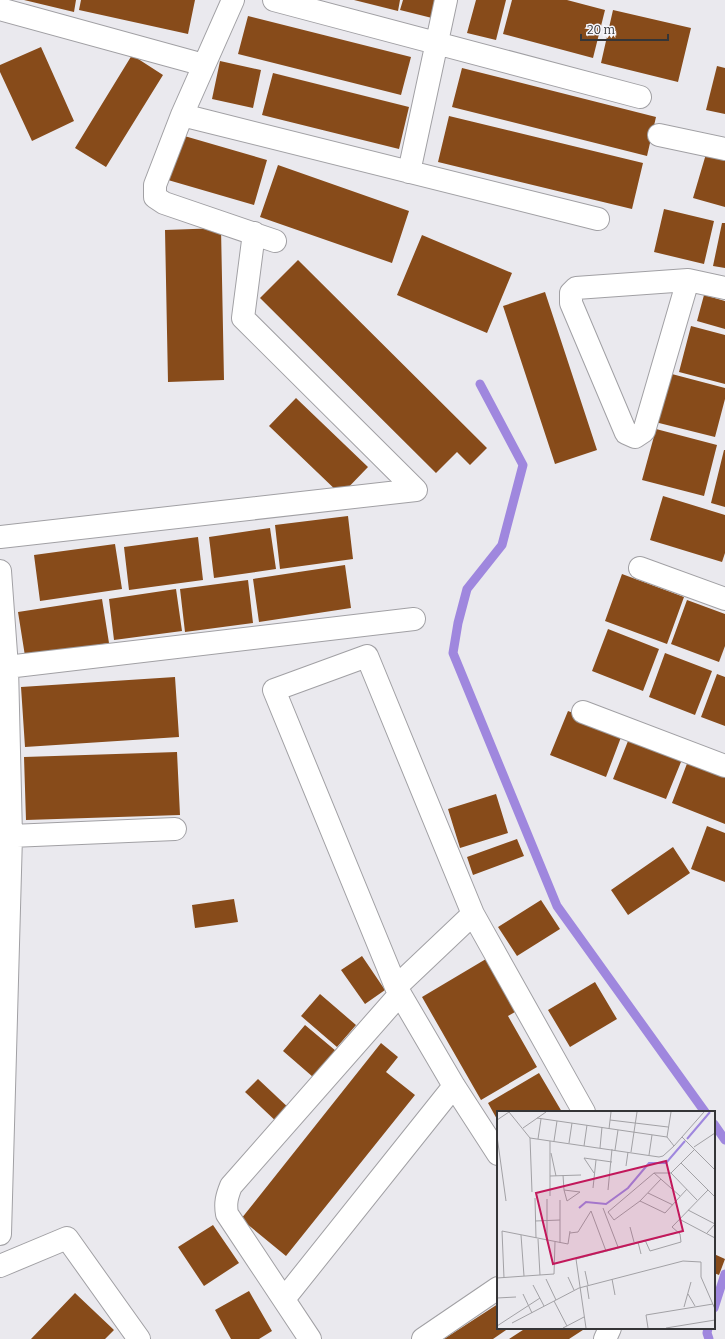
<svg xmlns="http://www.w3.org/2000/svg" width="725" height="1339" font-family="Bitter,serif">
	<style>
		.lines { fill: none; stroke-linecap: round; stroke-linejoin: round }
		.stream { stroke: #9f87de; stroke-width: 9 }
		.building { fill: #874b1a }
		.minor-casing { stroke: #a1a0a4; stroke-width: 24 }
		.minor { stroke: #fff; stroke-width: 22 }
		.inset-river { fill: none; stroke: #9f87de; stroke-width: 2 }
		.inset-road { fill: none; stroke: #a2a1a5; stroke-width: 1 }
		.view { fill: #c2185b; fill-opacity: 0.15; stroke: #c2185b; stroke-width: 2 }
		.inset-edge { fill: none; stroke: #353537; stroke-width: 2 }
	</style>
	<rect width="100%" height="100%" fill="#eae9ee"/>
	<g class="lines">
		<path class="stream" d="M 480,384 L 523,465 L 502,545 L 467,589 L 458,623 L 453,653 L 557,906 L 705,1112
			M 714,1124 L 725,1140
			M 714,1308 L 725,1274
			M 708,1328 L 707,1333 L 709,1339"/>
	</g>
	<path class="building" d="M 24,0 L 76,0 L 74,12 Z
		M 81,0 L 195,0 L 188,34 L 79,10 Z
		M 354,0 L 400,0 L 398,11 Z
		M 403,0 L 437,0 L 432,18 L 400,10 Z
		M 476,0 L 506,0 L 496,40 L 467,33 Z
		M 512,0 L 567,0 L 605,10 L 593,58 L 503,34 Z
		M 613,10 L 691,28 L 678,82 L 601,63 Z
		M 248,16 L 411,57 L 401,95 L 238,54 Z
		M 41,47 L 74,121 L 32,141 L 0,72 L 0,65 Z
		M 132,55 L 163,75 L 106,167 L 75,148 Z
		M 220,61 L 261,70 L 253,108 L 212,99 Z
		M 717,66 L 725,68 L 725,114 L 706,110 Z
		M 462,68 L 656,117 L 647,156 L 452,107 Z
		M 273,73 L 409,107 L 399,149 L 262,115 Z
		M 449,116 L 643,163 L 632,209 L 438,162 Z
		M 181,135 L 267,160 L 254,205 L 168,180 Z
		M 706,154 L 725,159 L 725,207 L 693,198 Z
		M 278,165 L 409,211 L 392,263 L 260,217 Z
		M 664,209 L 714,221 L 704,264 L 654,252 Z
		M 722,223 L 725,223 L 725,268 L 713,266 Z
		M 221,228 L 224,380 L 168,382 L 165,230 Z
		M 422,235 L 512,273 L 487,333 L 397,295 Z
		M 298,260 L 487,448 L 470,465 L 457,452 L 436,473 L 260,298 Z
		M 545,292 L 597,450 L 555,464 L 503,306 Z
		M 704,295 L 725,301 L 725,329 L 697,321 Z
		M 691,326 L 725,335 L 725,384 L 679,372 Z
		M 668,373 L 725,388 L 725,399 L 715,437 L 655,422 Z
		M 296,398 L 368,467 L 341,495 L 269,426 Z
		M 656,429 L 717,445 L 704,496 L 642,480 Z
		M 724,450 L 725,450 L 725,507 L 711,503 Z
		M 663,496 L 725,515 L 725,553 L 722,562 L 650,540 Z
		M 348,516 L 353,559 L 280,569 L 275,525 Z
		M 270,528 L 276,569 L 214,578 L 209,537 Z
		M 198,537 L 203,580 L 129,590 L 124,547 Z
		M 115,544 L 122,589 L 40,601 L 34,555 Z
		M 345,565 L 351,608 L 259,622 L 253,579 Z
		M 622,574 L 684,597 L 667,644 L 605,621 Z
		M 248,580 L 253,623 L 185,632 L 180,589 Z
		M 176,589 L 182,631 L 114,640 L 109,599 Z
		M 102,599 L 109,643 L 25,656 L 18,612 Z
		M 687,600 L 725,614 L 725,646 L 719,662 L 671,644 Z
		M 608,629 L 659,649 L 643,691 L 592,671 Z
		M 665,653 L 712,671 L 695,715 L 649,697 Z
		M 717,674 L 725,677 L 725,726 L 701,717 Z
		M 175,677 L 179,737 L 25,747 L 21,687 Z
		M 568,711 L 623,732 L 606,777 L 550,755 Z
		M 630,736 L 683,757 L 666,799 L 613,779 Z
		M 177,752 L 180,815 L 26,820 L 24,757 Z
		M 688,761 L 725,775 L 725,824 L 672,803 Z
		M 496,794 L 508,833 L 460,848 L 448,809 Z
		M 707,826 L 725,833 L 725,882 L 691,869 Z
		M 517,839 L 524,856 L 473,875 L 467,857 Z
		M 673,847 L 690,873 L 628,915 L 611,890 Z
		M 234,899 L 238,922 L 195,928 L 192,905 Z
		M 541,900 L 560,929 L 517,956 L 498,927 Z
		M 362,956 L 385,990 L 365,1004 L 341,970 Z
		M 491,956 L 522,1008 L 508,1016 L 537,1067 L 481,1100 L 422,997 Z
		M 595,982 L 617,1019 L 570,1047 L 548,1010 Z
		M 320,994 L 356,1025 L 337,1047 L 301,1016 Z
		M 305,1025 L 336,1051 L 313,1077 L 283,1051 Z
		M 381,1043 L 398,1057 L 386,1072 L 415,1095 L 286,1256 L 241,1219 Z
		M 539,1073 L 562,1112 L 498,1112 L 498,1121 L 488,1103 Z
		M 258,1079 L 292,1111 L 279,1124 L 245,1092 Z
		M 213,1225 L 239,1263 L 204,1286 L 178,1247 Z
		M 714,1254 L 725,1259 L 719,1275 L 714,1273 Z
		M 249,1291 L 272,1331 L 259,1339 L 231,1339 L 215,1310 Z
		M 75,1293 L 114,1330 L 105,1339 L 31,1339 Z
		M 498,1304 L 498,1328 L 509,1328 L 493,1339 L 444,1339 Z
		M 526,1328 L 586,1328 L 569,1339 L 509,1339 Z"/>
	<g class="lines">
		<g class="minor-casing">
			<path id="minor" d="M 233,0 L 182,115 L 155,185 L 155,197 L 164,203 L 275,241
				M 274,0 L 640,97
				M 0,9 L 204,65
				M 182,115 L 598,219
				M 659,135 L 725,149
				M 409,172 L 446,0
				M 688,280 L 644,431 L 635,437 L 626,433 L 571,303 L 571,293 L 576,288 L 688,280 L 725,288
				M 0,537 L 416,490 L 243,318 L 254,233
				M 640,568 L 725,599
				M 0,571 L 7,667 L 11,836 L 0,1234
				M 7,667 L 414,619
				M 583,712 L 725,766
				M 11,836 L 175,829
				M 396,987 L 473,914
				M 498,1154 L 454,1086 L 396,987 L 274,690 L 367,656 L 473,914 L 584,1112
				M 0,1266 L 67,1238 L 139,1339
				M 284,1299 L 454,1086
				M 310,1339 L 227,1214 C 225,1203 227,1196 231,1186 L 400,994
				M 423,1339 L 498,1288
				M 605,1339 L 610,1328"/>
		</g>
		<use href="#minor" class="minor"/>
	</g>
	<g transform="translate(497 1111)">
		<rect width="218" height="218" fill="#eae9ee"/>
		<path class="inset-river" d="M 190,28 L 213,1M 82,97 L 89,91 L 109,93 L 131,77 L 152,52 L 169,52 L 188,30"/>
		<path class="inset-road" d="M 12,1 L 33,27 L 162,46 L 166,45 L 177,35 L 207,1M 40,7 L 170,26 L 177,35M 0,9 L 12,1M 113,9 L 171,16M 26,17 L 49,1M 112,18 L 114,1M 0,25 L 9,90M 170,26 L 174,1M 185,26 L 218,59M 33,27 L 35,81M 41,28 L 44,8M 53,30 L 53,85M 57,30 L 60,10M 72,32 L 75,12M 87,35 L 90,14M 197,36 L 218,22M 103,37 L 105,16M 118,39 L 121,19M 134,41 L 140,1M 54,42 L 59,65M 152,44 L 155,24M 184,52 L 218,86M 129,55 L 131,41M 97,62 L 87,47 L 115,51M 157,62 L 183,85M 174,62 L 200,89M 66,64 L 67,79 L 70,90 L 83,81 L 67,79M 53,65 L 84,64M 164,68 L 143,90 L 117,109 L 111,101 L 157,62 L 174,62 L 198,38M 96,77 L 99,49M 111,79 L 115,38M 151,82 L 176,94M 38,87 L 39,127M 63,89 L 63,132M 143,90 L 168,102 L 190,78M 106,97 L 121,136M 191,99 L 218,113M 182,108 L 218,127M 38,110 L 63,109M 133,116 L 137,131M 73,122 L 81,121 L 94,100 L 109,140M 210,122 L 218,113M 24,124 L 27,165M 41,128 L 43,164M 148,129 L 153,140 L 184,131 L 183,123 L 175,116 L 211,79M 50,130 L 50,88M 141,131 L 144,143M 88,160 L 91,174M 71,166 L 77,179M 0,167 L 57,163 L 58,131M 7,167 L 5,120 L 71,133 L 73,120M 49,168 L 59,189M 115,168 L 118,184M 36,174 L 47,195M 90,175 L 92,188M 26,183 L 35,202M 191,183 L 198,195M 0,187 L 19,186M 57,190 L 70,215M 187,196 L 194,171M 15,212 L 82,177 L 186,150 L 204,151 L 204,166 L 218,198M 0,215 L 43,187M 66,217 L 87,206M 89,217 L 79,148 L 179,122M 151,217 L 149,204 L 216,193M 169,217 L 218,209"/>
		<path class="view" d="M 169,50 L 186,120 L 56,153 L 39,82 Z"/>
		<rect width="218" height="218" class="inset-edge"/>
	</g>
	<path d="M581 34v6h87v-6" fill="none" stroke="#353537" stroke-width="2"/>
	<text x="587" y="34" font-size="12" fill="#353537" stroke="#f7f6fb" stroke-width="3" paint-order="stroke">20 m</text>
</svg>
